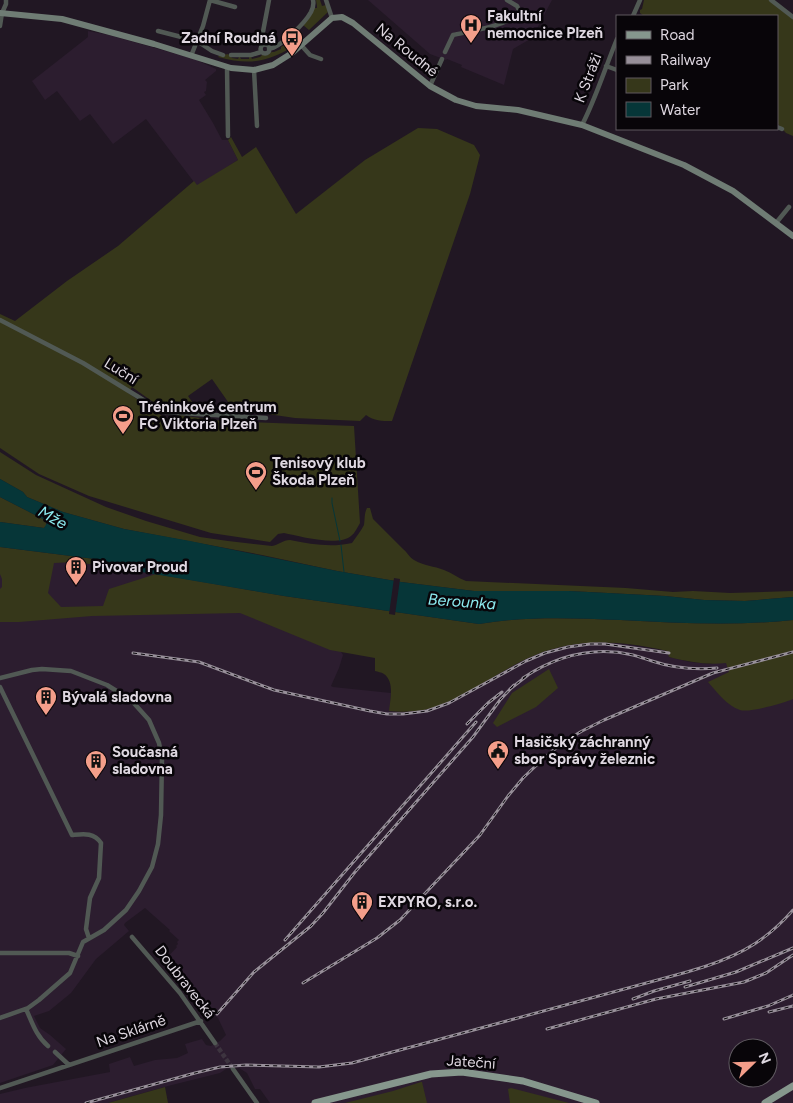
<svg xmlns="http://www.w3.org/2000/svg" width="793" height="1103" font-family="Figtree,sans-serif">
	<style>
		.built { fill: #2c1d2f; fill-rule: evenodd }
		.green { fill: #36371a }
		.water { fill: #063638 }
		.pier { fill: #211723 }
		.lines { fill: none; stroke-linecap: round; stroke-linejoin: round }
		.stream { stroke: #063638; stroke-width: 1 }
		.street-tunnel { stroke: #3d343f; stroke-width: 4.5; stroke-dasharray: 4.5 2; stroke-linecap: butt }
		.street { stroke: #515954; stroke-width: 4.5 }
		.secondary { stroke: #6f7c74; stroke-width: 6 }
		.primary { stroke: #86978d; stroke-width: 7 }
		.rail-casing { stroke: #978f99; stroke-width: 3 }
		.rail { stroke: #080509; stroke-width: 1; stroke-dasharray: 4; stroke-linecap: butt }
		.labels { text-anchor: middle; stroke-width: 5; stroke-linejoin: round; paint-order: stroke }
		.poi-label { font-size: 15px; font-weight: bold; fill: #ded7e0; stroke: #080509; text-anchor: start }
		.street-label { font-size: 15px; fill: #ded7e0; stroke: #080509 }
		.water-label { font-size: 16px; font-style: italic; fill: #8decf1; stroke: #080509 }
	</style>
	<rect width="100%" height="100%" fill="#211723"/>
	<path class="built" d="M 368,0 L 552,0 L 532,38 L 513,49 L 504,85 L 461,67 L 462,65 L 447,59 L 446,60 L 430,54 Z
		M 88,31 L 109,35 L 194,59 L 216,69 L 216,71 L 205,80 L 207,82 L 206,91 L 204,92 L 206,95 L 199,100 L 213,123 L 222,140 L 228,140 L 238,160 L 197,186 L 146,119 L 113,144 L 90,114 L 80,121 L 57,91 L 45,100 L 32,81 L 88,37 Z
		M 0,554 L 108,566 L 244,589 L 336,643 L 343,655 L 339,668 L 331,686 L 333,687 L 391,693 L 390,711 L 405,712 L 424,709 L 532,656 L 552,649 L 575,644 L 603,642 L 625,644 L 668,651 L 669,657 L 690,662 L 710,664 L 793,645 L 793,1103 L 270,1103 L 260,1089 L 255,1089 L 247,1073 L 239,1068 L 226,1069 L 220,1073 L 168,1086 L 108,1103 L 0,1103 L 0,1094 L 25,1088 L 110,1072 L 109,1064 L 130,1057 L 134,1066 L 155,1060 L 177,1058 L 188,1053 L 185,1044 L 202,1039 L 206,1045 L 211,1046 L 220,1041 L 226,1035 L 218,1018 L 187,993 L 190,989 L 177,979 L 181,975 L 164,961 L 177,947 L 176,946 L 178,944 L 177,942 L 179,940 L 169,931 L 170,930 L 145,908 L 125,923 L 124,925 L 129,931 L 96,959 L 71,993 L 49,1011 L 34,1016 L 40,1028 L 50,1035 L 66,1049 L 53,1065 L 0,1083 ZM 738,1048 L 768,1048 L 768,1078 L 738,1078 Z"/>
	<path class="green" d="M 316,0 L 320,0 L 322,6 L 326,5 L 328,12 L 309,30 L 303,25 L 314,8 L 317,8 L 317,6 Z
		M 644,0 L 769,0 L 793,19 L 793,136 L 786,133 L 777,123 L 777,16 L 644,16 L 640,13 L 640,10 L 642,9 Z
		M 284,45 L 287,50 C 262,64 245,64 218,57 L 219,56 L 228,54 L 232,58 L 238,59 L 239,57 L 240,57 L 241,59 L 249,59 L 249,57 L 251,57 L 252,59 L 260,57 L 262,55 L 265,55 L 272,52 L 274,52 L 281,49 L 281,47 Z
		M 418,128 L 437,129 L 474,145 L 480,155 L 470,194 L 392,421 C 382,421 374,421 366,415 L 360,421 L 295,418 L 233,409 L 212,379 L 188,396 L 199,412 L 167,407 L 153,402 L 132,387 L 128,393 L 168,420 L 179,415 L 222,421 L 354,426 L 360,523 C 357,528 355,533 351,536 C 338,547 299,536 284,533 L 278,534 L 270,542 L 211,533 L 89,496 L 39,474 L 0,448 L 0,314 L 15,321 L 67,281 L 118,246 L 194,181 L 197,185 L 238,160 L 228,140 L 231,137 L 242,157 L 256,147 L 296,214 L 365,160 Z
		M 0,452 L 36,475 L 106,507 L 146,521 L 200,537 L 228,541 L 272,546 C 278,545 283,540 290,540 C 311,544 330,548 352,543 C 356,537 361,531 364,525 C 365,519 364,514 367,508 L 370,508 L 373,519 L 403,549 C 407,552 409,557 414,560 C 424,566 434,566 444,570 C 452,573 458,578 466,581 L 626,588 L 673,592 L 693,591 L 730,593 L 793,591 L 793,597 L 745,601 L 704,600 L 665,596 L 569,591 L 474,591 L 401,582 L 337,571 L 262,555 L 124,529 L 63,512 L 27,497 L 23,492 L 0,479 Z
		M 0,497 L 43,519 L 46,520 L 46,526 L 44,528 L 0,522 Z
		M 0,547 L 103,560 L 130,570 L 75,562 L 54,563 L 48,593 L 61,607 L 103,606 L 109,589 L 156,574 L 284,596 L 479,624 C 525,616 574,618 620,620 C 678,623 736,626 793,620 L 793,699 C 784,703 749,713 740,710 C 727,706 717,692 708,682 L 729,672 L 726,663 C 706,665 689,662 669,657 L 667,651 C 621,641 578,637 533,656 C 497,671 461,702 424,710 C 412,712 401,712 389,711 C 390,700 395,682 384,674 C 381,672 378,672 375,671 L 375,658 L 330,650 L 240,613 L 92,616 L 19,622 L 0,622 L 0,589 L 2,587 L 2,579 L 0,574 Z
		M 549,669 L 558,688 L 536,707 L 497,727 L 493,723 L 512,693 Z
		M 421,1082 L 422,1082 L 427,1103 L 345,1103 L 393,1091 Z
		M 165,1087 L 168,1103 L 108,1103 Z
		M 511,1088 L 569,1103 L 510,1103 L 508,1089 Z"/>
	<path class="water" d="M 0,479 L 23,492 L 27,497 L 63,512 L 124,529 L 190,541 L 337,571 L 401,582 L 474,591 L 569,591 L 665,596 L 704,600 L 745,601 L 793,597 L 793,620 C 736,626 678,623 621,620 C 574,618 525,616 479,624 L 284,596 L 130,570 L 103,560 L 0,547 L 0,522 L 44,528 L 47,523 L 46,520 L 43,519 L 0,497 Z"/>
	<path class="pier" d="M 394,578 L 400,579 L 395,615 L 389,614 Z"/>
	<g class="lines">
		<path class="stream" d="M 332,498 L 332,503 L 340,541
			M 341,545 L 344,572"/>
		<path class="street-tunnel" d="M 215,1043 L 233,1069"/>
		<path class="street" d="M 210,0 L 235,7
			M 326,0 L 332,18
			M 771,0 L 793,17
			M 633,16 L 640,0
			M 0,26 L 2,13 L 6,4 L 6,0
			M 158,31 L 197,41 L 212,51 L 223,55
			M260.5 49a4.5 4.5 0 1 1 9 0a4.5 4.5 0 1 1-9 0Z
			M 263,45 L 262,37 L 269,0
			M 301,45 L 310,55 L 321,59
			M 269,49 C 281,47 305,23 311,12 C 313,8 314,4 313,0
			M 445,52 L 453,35 C 471,31 508,26 520,12 L 517,6 L 507,0
			M 231,55 L 251,55 L 261,52
			M 191,56 L 203,26 L 210,0
			M 606,66 L 617,70
			M 227,67 L 228,136
			M 254,70 L 257,126
			M 430,86 L 442,59
			M 582,125 C 596,98 605,68 617,39
			M 777,127 L 782,129
			M 776,223 L 789,207
			M 0,320 L 83,363 L 163,412 L 266,418
			M 0,678 L 32,670 L 42,669 L 71,671 L 107,685 L 131,700 L 149,720 L 159,743 L 162,758 L 161,815 L 158,844 L 152,867 L 139,891 L 126,910 L 104,930 L 83,942 L 70,973 L 39,1000 L 28,1008 L 0,1018
			M 0,687 L 72,835 C 83,834 94,832 101,843 L 99,878 L 90,898 L 86,929 L 89,938
			M 132,937 L 180,993 L 215,1043
			M 0,953 L 69,953 L 78,956
			M 26,1009 C 32,1022 36,1036 48,1046
			M 55,1052 L 69,1065
			M 233,1069 L 257,1103
			M 0,1088 L 201,1021"/>
		<path class="secondary" d="M 0,13 L 62,19 L 154,44 L 231,68 L 254,70 L 273,65 L 292,53 L 332,18 L 342,17 L 353,23 L 430,86 L 456,100 L 476,106 L 518,110 L 582,125 L 684,165 L 733,191 L 793,236"/>
		<path class="primary" d="M 315,1103 L 431,1074 L 462,1072 L 523,1081 L 596,1103
			M 765,1103 L 793,1086"/>
		<g class="rail-casing">
			<path id="rail" d="M 133,653 L 199,662 L 274,690 L 370,711 L 387,714 L 403,714 L 427,711 L 449,703 L 526,661 L 545,653 L 568,647 L 590,644 L 605,644 L 669,653
				M 523,678 C 556,656 594,646 633,655 C 640,657 646,659 652,661 C 673,668 695,670 717,668
				M 510,689 L 528,675
				M 467,724 L 488,703 L 502,692
				M 285,940 L 476,722
				M 303,983 L 377,938 L 400,920 L 480,835 L 508,796 L 523,778 L 543,759 L 562,743 L 582,731 L 604,720 L 713,673 L 793,652
				M 685,987 L 736,972 L 793,948
				M 633,999 L 654,991 L 690,981
				M 769,1012 L 793,1006
				M 217,1014 L 254,972 L 311,926 L 323,913 L 355,872 L 473,737 L 500,700 L 514,685
				M 724,1019 L 768,1006 L 793,995
				M 547,1029 L 656,999 L 744,982 L 766,973 L 793,955
				M 86,1103 L 195,1073 L 220,1067 L 246,1065 L 319,1067 L 352,1063 L 687,972 C 730,960 763,945 793,910"/>
		</g>
		<use href="#rail" class="rail"/>
	</g>
	<defs>
		<g id="hospital-pin" transform="scale(1.125)"><path d="M0 17L-7.5 6A9.5 9.5 0 1 1 7.5 6Z" fill="#f49e8a" stroke="#080509"/><path d="M-5-5h3v3.5h4V-5h3V5h-3V1.5h-4V5h-3Z" fill="#111"/></g>
		<g id="bus-pin" transform="scale(1.125)"><path d="M0 17L-7.5 6A9.5 9.5 0 1 1 7.5 6Z" fill="#f49e8a" stroke="#080509"/><path d="M-5-6H5V4H4V6H2V4H-2V6H-4V4H-5ZM-3.5-4V0h7V-4ZM-3.5 1.2v1.5H-2V1.2ZM2 1.2v1.5H3.5V1.2Z" fill="#111"/></g>
		<g id="stadium-pin" transform="scale(1.125)"><path d="M0 17L-7.5 6A9.5 9.5 0 1 1 7.5 6Z" fill="#f49e8a" stroke="#080509"/><path d="M0-5a6.5 5 0 1 0 0 10a6.5 5 0 1 0 0-10ZM-3.5-1.8h7v3.6h-7Z" fill="#111"/></g>
		<g id="building-pin" transform="scale(1.125)"><path d="M0 17L-7.5 6A9.5 9.5 0 1 1 7.5 6Z" fill="#f49e8a" stroke="#080509"/><path d="M-4-6H4V6H1V3H-1V6H-4ZM-2.5-4.3h1.7v1.8h-1.7ZM.8-4.3h1.7v1.8H.8ZM-2.5-1h1.7V.8h-1.7ZM.8-1h1.7V.8H.8Z" fill="#111"/></g>
		<g id="civic-pin" transform="scale(1.125)"><path d="M0 17L-7.5 6A9.5 9.5 0 1 1 7.5 6Z" fill="#f49e8a" stroke="#080509"/><path d="M-.6-6.5H3V-4.5H.6V-3L4-1V1h2V6H-6V1h2V-1L-.6-3ZM-1.2 2.5V6h2.4V2.5Z" fill="#111"/></g>
	</defs>
	<g fill-rule="evenodd">
		<use href="#hospital-pin" x="471" y="25"/>
		<use href="#bus-pin" x="292" y="38"/>
		<use href="#stadium-pin" x="123" y="416"/>
		<use href="#stadium-pin" x="256" y="472"/>
		<use href="#building-pin" x="76" y="567"/>
		<use href="#building-pin" x="46" y="697"/>
		<use href="#civic-pin" x="498" y="751"/>
		<use href="#building-pin" x="96" y="761"/>
		<use href="#building-pin" x="362" y="902"/>
	</g>
	<g class="labels">
		<g class="poi-label">
			<text x="487" y="21">Fakultní<tspan x="487" dy="17">nemocnice Plzeň</tspan></text>
			<text x="276" y="43" text-anchor="end">Zadní Roudná</text>
			<text x="139" y="412">Tréninkové centrum<tspan x="139" dy="17">FC Viktoria Plzeň</tspan></text>
			<text x="272" y="468">Tenisový klub<tspan x="272" dy="17">Škoda Plzeň</tspan></text>
			<text x="92" y="572">Pivovar Proud</text>
			<text x="62" y="702">Bývalá sladovna</text>
			<text x="514" y="747">Hasičský záchranný<tspan x="514" dy="17">sbor Správy železnic</tspan></text>
			<text x="112" y="757">Současná<tspan x="112" dy="17">sladovna</tspan></text>
			<text x="378" y="907">EXPYRO, s.r.o.</text>
		</g>
		<g class="street-label">
			<text transform="translate(407 50) rotate(39)" y="5">Na Roudné</text>
			<text transform="translate(588 78) rotate(-69)" y="5">K Stráži</text>
			<text transform="translate(121 371) rotate(32)" y="5">Luční</text>
			<text transform="translate(185 982) rotate(52)" y="5">Doubravecká</text>
			<text transform="translate(131 1031) rotate(-19)" y="5">Na Sklárně</text>
			<text transform="translate(471 1062) rotate(4)" y="5">Jateční</text>
		</g>
		<g class="water-label">
			<text transform="translate(53 517) rotate(30)" y="6">Mže</text>
			<text transform="translate(462 601) rotate(4)" y="6">Berounka</text>
		</g>
	</g>
	<rect x="616" y="15" width="162" height="115" fill="#080509" stroke="#5e595f"/>
	<rect x="626" y="31" width="25" height="8" fill="#86978d" stroke="#5e595f"/>
	<text x="660" y="40" font-size="15" fill="#ded7e0">Road</text>
	<rect x="626" y="56" width="25" height="8" fill="#978f99" stroke="#5e595f"/>
	<text x="660" y="65" font-size="15" fill="#ded7e0">Railway</text>
	<rect x="626" y="78" width="25" height="15" fill="#36371a" stroke="#5e595f"/>
	<text x="660" y="90" font-size="15" fill="#ded7e0">Park</text>
	<rect x="626" y="102" width="25" height="15" fill="#063638" stroke="#5e595f"/>
	<text x="660" y="115" font-size="15" fill="#ded7e0">Water</text>
	<g transform="translate(753 1063) rotate(67)"><circle r="24" fill="#080509" stroke="#5e595f"/>
	<path d="M0-4L9 19L0 12L-9 19Z" fill="#f49e8a"/>
	<text y="-8" font-size="14" font-weight="bold" text-anchor="middle" fill="#ded7e0">N</text>
	</g>
</svg>
